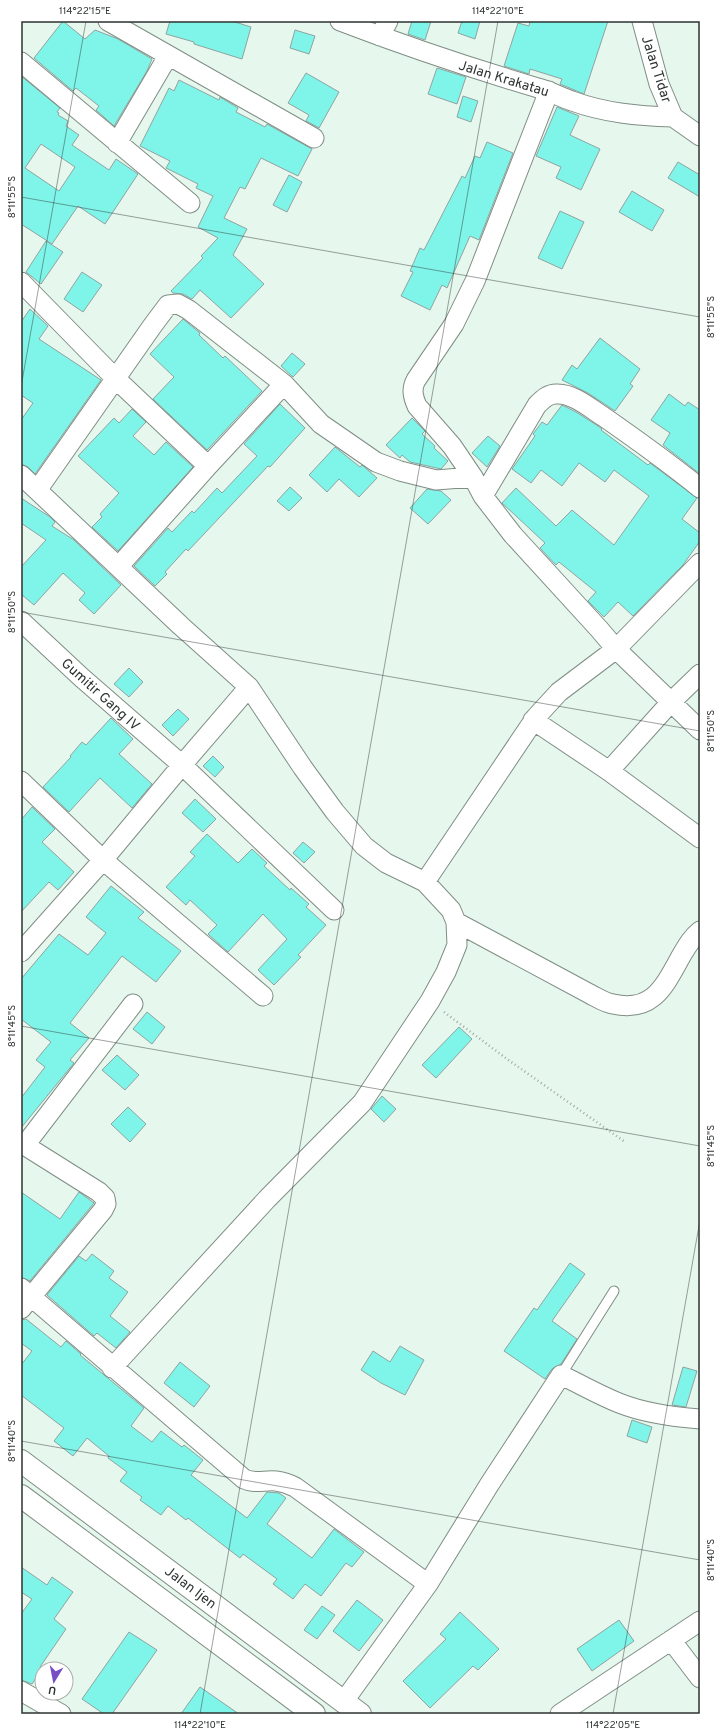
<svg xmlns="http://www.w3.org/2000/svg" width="721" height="1735" font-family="Overpass,sans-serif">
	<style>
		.building { fill: #7ff5e9; stroke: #90a3a0; fill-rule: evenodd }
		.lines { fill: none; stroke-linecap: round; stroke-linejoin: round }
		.service-casing { stroke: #7f8e85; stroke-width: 11 }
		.minor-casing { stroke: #7f8e85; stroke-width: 21 }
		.tertiary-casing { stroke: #7f8e85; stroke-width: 24 }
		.path { stroke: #9eaba4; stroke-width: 2.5; stroke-dasharray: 1 3; stroke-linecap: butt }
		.service { stroke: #fff; stroke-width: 9 }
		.minor { stroke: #fff; stroke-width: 19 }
		.tertiary { stroke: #fff; stroke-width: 22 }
		.ticks { fill: none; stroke: #2d3330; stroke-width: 1; stroke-opacity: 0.45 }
		.labels { text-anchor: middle; stroke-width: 3; stroke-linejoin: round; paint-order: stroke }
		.street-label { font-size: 14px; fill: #2d3330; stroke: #fff }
		.neatline { fill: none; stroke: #2d3330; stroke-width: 1.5 }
		.ticks-label { font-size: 10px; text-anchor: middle; fill: #2d3330 }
	</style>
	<rect width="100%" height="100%" fill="#e6f7ed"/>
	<path class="building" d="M 63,21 L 85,39 L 95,30 L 118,39 L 152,59 L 147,71 L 114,126 L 96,110 L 99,106 L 76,88 L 73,91 L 34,58 Z
		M 170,21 L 232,21 L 251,27 L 242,59 L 194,44 L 194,42 L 166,34 Z
		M 412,21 L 431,21 L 425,40 L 408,34 Z
		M 462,21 L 480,21 L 475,39 L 458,33 Z
		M 530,21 L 608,21 L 584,94 L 560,84 L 562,79 L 530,69 L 529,74 L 504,66 L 518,23 L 529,26 Z
		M 295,30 L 315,36 L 309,54 L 290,48 Z
		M 437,68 L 466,77 L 457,104 L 428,94 Z
		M 306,73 L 339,92 L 319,128 L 306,121 L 309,115 L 288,103 Z
		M 21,76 L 60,108 L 57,112 L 59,113 L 58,115 L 68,121 L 66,126 L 79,135 L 72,145 L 109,170 L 116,159 L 138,174 L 105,224 L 78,206 L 52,244 L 21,224 ZM 41,144 L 75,167 L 59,191 L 25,168 Z
		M 179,80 L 219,100 L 220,97 L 238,108 L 236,112 L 265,127 L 267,124 L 312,149 L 298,176 L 261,158 L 245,189 L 240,187 L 224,218 L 247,229 L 233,255 L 264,284 L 231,318 L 200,290 L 192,299 L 183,294 L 173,293 L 171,291 L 203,258 L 201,256 L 218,238 L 198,227 L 213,196 L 196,188 L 198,184 L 166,168 L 170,161 L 140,146 L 169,88 L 174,91 Z
		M 463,96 L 478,101 L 471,122 L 457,117 Z
		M 557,107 L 579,116 L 570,135 L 600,149 L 581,190 L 556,178 L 561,167 L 536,156 Z
		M 487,142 L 513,153 L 479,240 L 470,236 L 447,288 L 442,285 L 430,310 L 401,296 L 413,272 L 410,271 L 420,248 L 424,250 L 462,176 L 465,178 L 475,156 L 480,158 Z
		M 678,162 L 700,175 L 700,197 L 668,178 Z
		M 289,175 L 302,182 L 287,212 L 273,205 Z
		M 632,191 L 664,210 L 652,231 L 619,212 Z
		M 560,211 L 584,222 L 562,269 L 538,258 Z
		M 46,241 L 63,252 L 41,284 L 26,272 Z
		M 82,272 L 102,285 L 83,312 L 64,299 Z
		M 30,309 L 48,326 L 39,339 L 101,380 L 35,474 L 28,467 L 21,464 L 21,420 L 33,403 L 21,395 L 21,322 Z
		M 183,319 L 200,333 L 199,335 L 223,358 L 225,356 L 262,391 L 207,450 L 153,399 L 174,377 L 150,354 Z
		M 600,338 L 640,369 L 630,384 L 633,386 L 615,411 L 588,393 L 562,380 L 572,365 L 577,369 Z
		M 292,353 L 305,364 L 293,377 L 281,366 Z
		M 669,394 L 685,406 L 688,402 L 700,410 L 700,474 L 663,445 L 670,433 L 651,420 Z
		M 280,404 L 305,428 L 270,467 L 268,466 L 188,551 L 186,549 L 165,572 L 167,574 L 155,586 L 134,566 L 168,528 L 172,532 L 192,511 L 194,513 L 217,488 L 222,493 L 257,456 L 244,444 Z
		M 562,405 L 576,412 L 598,426 L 602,429 L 601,430 L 648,465 L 650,463 L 697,498 L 682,519 L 700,533 L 700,541 L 683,565 L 633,616 L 618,602 L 604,617 L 588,601 L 596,592 L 559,562 L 556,565 L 540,548 L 545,543 L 502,503 L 516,488 L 556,526 L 572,510 L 614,545 L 649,496 L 614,470 L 605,482 L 579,463 L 562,486 L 541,470 L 531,483 L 512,469 L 535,436 L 533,434 L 542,422 L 547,425 Z
		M 132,409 L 146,422 L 133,436 L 154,455 L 166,442 L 193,467 L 118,551 L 92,527 L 102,517 L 100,514 L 119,493 L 78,456 L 114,418 L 119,423 Z
		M 412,418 L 425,431 L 422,434 L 435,446 L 434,448 L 448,461 L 441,469 L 410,462 L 402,455 L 400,458 L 386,445 Z
		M 488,436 L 500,446 L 487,467 L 472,453 Z
		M 335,447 L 360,467 L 362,465 L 377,478 L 359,497 L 339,479 L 327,492 L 309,475 Z
		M 290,487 L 302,498 L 289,511 L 277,501 Z
		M 427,489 L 441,491 L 451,500 L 428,524 L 410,508 Z
		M 21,498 L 50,517 L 55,522 L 52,526 L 74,540 L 121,585 L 94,614 L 79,600 L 85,593 L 63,573 L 34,605 L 21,594 L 21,567 L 46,540 L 21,523 Z
		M 129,668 L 143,682 L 129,697 L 114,684 Z
		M 178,709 L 189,719 L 173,736 L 162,725 Z
		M 111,718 L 133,739 L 119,754 L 152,784 L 132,808 L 100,778 L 69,812 L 43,787 L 71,757 L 70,756 L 82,742 L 86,745 Z
		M 213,756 L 224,767 L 215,777 L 203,766 Z
		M 195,799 L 216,819 L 203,832 L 182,813 Z
		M 32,807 L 55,829 L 42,842 L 74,872 L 58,890 L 49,882 L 21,912 L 21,820 Z
		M 207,834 L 238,863 L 252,849 L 267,863 L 264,866 L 290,890 L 291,888 L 309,904 L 306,907 L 326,925 L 298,955 L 301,957 L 274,985 L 258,970 L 287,939 L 263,914 L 228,952 L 208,934 L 217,925 L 190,900 L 186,905 L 166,887 L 195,856 L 190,852 Z
		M 303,842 L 315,852 L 304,863 L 293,853 Z
		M 111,886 L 144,912 L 138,918 L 181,951 L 156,982 L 122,956 L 70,1023 L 89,1038 L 70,1060 L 74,1063 L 21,1128 L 21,1098 L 45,1067 L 36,1060 L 51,1042 L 21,1019 L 21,979 L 59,934 L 88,955 L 106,933 L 86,917 Z
		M 147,1012 L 165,1027 L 152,1044 L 133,1029 Z
		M 459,1027 L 472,1039 L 436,1078 L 422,1065 Z
		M 117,1055 L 139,1075 L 125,1090 L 102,1070 Z
		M 382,1096 L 396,1109 L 384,1122 L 371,1109 Z
		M 128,1107 L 146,1124 L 130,1142 L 111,1124 Z
		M 21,1192 L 60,1219 L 79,1192 L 94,1203 L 30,1281 L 21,1277 Z
		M 92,1254 L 114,1271 L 109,1278 L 128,1292 L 110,1316 L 130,1332 L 116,1348 L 97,1333 L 94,1336 L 47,1295 L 79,1256 L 86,1261 Z
		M 570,1263 L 585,1274 L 552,1321 L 577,1339 L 561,1364 L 552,1369 L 545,1379 L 504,1351 L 534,1308 L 537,1310 Z
		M 26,1319 L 61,1347 L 66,1341 L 81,1354 L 80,1355 L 144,1408 L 131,1426 L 152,1442 L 161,1431 L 182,1447 L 184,1445 L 203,1460 L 191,1475 L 247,1518 L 267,1492 L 279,1493 L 286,1498 L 267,1524 L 312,1558 L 334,1529 L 364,1552 L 352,1567 L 346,1563 L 321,1596 L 305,1584 L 293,1599 L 273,1584 L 277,1579 L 243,1554 L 240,1558 L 188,1518 L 186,1520 L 168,1506 L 161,1515 L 140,1500 L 142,1497 L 120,1481 L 127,1472 L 108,1458 L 109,1456 L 87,1438 L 73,1456 L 54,1441 L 64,1428 L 21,1395 L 21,1365 L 32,1351 L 21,1343 L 21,1320 Z
		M 400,1346 L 424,1360 L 405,1395 L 381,1383 L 361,1370 L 373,1351 L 390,1362 Z
		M 180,1362 L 210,1386 L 194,1407 L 164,1383 Z
		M 683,1367 L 697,1371 L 686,1407 L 672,1405 Z
		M 632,1420 L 652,1427 L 647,1443 L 627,1436 Z
		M 21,1567 L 47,1585 L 52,1577 L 73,1592 L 54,1619 L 66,1629 L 40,1667 L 42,1669 L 32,1684 L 21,1680 L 21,1614 L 32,1599 L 21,1592 Z
		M 357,1600 L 383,1620 L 359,1651 L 333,1631 Z
		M 322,1606 L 335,1615 L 317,1639 L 304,1630 Z
		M 460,1612 L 499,1649 L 478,1670 L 473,1666 L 430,1708 L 403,1681 L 446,1639 L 440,1634 Z
		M 619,1620 L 634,1641 L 592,1671 L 577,1649 Z
		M 129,1632 L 157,1650 L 112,1714 L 104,1714 L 82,1699 Z
		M 200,1687 L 239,1714 L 181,1714 Z"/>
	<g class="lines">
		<g class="service-casing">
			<path id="service" d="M 561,1375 L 614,1291"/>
		</g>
		<g class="minor-casing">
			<path id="minor" d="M 108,21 L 314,138
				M 340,21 C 405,46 471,68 538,88 C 550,91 560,97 572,101 C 605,113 638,116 673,117
				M 642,21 L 659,84 L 673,117
				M 380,36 L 388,21
				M 21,62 L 190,203
				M 549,91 L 475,281 L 454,324 L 416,380 C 411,389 413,397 417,406 L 452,446 L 473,477 L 483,496 L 513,535 L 599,629 L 616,649 L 700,730
				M 673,117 L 700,136
				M 117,143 L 168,56
				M 21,282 L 115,378 L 208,466
				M 21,475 L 181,626 L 249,687 L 303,768 L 335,812 L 364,846 L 386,863 L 425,882 L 451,910 L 456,922 L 457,945 L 446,972 L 430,1001 L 362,1103 L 267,1199 L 112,1368
				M 38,489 L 153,325 L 168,305 L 178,304 L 189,310 L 284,384 L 321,424 L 376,462 L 400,471 L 436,480 L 473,477
				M 483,496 L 537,405 C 543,399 549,393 558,394 C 574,394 591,409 604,417 C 637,440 669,463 700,488
				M 119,566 L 208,466 L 284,384
				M 21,621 L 81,677 L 182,765 L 334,910
				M 533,720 L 609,771 L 700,838
				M 609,771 L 671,702 L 700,674
				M 21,781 L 103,860 L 263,996
				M 425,882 L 536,717 L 559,692 L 616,649 L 700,563
				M 456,922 L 590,994 C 598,998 605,1003 613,1004 C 652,1013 664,987 680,958 C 686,948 691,938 700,931
				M 21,952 L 103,860 L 182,765 L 249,687
				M 21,1143 L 99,1192 L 105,1198 L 106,1204 L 103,1210 L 21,1309
				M 25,1145 L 133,1004
				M 21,1288 L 244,1479 C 255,1484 264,1480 276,1481 C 283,1482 289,1484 295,1487 L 428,1584 L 344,1701
				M 428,1584 L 489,1485 L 561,1375 C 580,1384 599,1395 619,1403 C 644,1413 673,1417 700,1419
				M 671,1640 L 700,1678
				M 21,1691 L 61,1714
				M 560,1714 L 700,1621"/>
		</g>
		<g class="tertiary-casing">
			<path id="tertiary" d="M 21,1461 L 360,1714
				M 21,1496 L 314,1714"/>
		</g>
		<path class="path" d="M 444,1012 L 507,1059 L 625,1142"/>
		<use href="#service" class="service"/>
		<use href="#minor" class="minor"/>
		<use href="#tertiary" class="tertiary"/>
	</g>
	<path class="ticks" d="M 21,197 L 700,317M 21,387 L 86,21M 21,612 L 700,731M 21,1026 L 700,1146M 21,1441 L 700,1560M 200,1714 L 498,21M 613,1714 L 700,1220"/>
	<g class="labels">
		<g class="street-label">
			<text transform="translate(657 69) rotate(72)" y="5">Jalan Tidar</text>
			<text transform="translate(504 78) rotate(17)" y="5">Jalan Krakatau</text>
			<text transform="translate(101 694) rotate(42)" y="5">Gumitir Gang IV</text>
			<text transform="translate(191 1587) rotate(37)" y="5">Jalan Ijen</text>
		</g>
	</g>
	<rect width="721" height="1735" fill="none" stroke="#ffffff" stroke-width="44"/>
	<g transform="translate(54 1681) rotate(190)"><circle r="19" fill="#ffffff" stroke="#abadac"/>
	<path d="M0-3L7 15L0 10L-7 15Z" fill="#784ec7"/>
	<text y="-6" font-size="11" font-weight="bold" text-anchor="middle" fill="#2d3330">U</text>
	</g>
	<rect x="22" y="22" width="677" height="1691" class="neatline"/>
	<g class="ticks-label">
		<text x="85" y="14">114°22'15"E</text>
		<text x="498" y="14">114°22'10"E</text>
		<text transform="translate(11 197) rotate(-90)" y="4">8°11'55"S</text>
		<text transform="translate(710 317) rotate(-90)" y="4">8°11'55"S</text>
		<text transform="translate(11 612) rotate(-90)" y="4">8°11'50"S</text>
		<text transform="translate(710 731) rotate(-90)" y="4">8°11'50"S</text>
		<text transform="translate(11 1026) rotate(-90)" y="4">8°11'45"S</text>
		<text transform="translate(710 1146) rotate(-90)" y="4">8°11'45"S</text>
		<text transform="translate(11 1441) rotate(-90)" y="4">8°11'40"S</text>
		<text transform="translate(710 1560) rotate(-90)" y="4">8°11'40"S</text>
		<text x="200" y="1728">114°22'10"E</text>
		<text x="613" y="1728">114°22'05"E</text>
	</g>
</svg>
